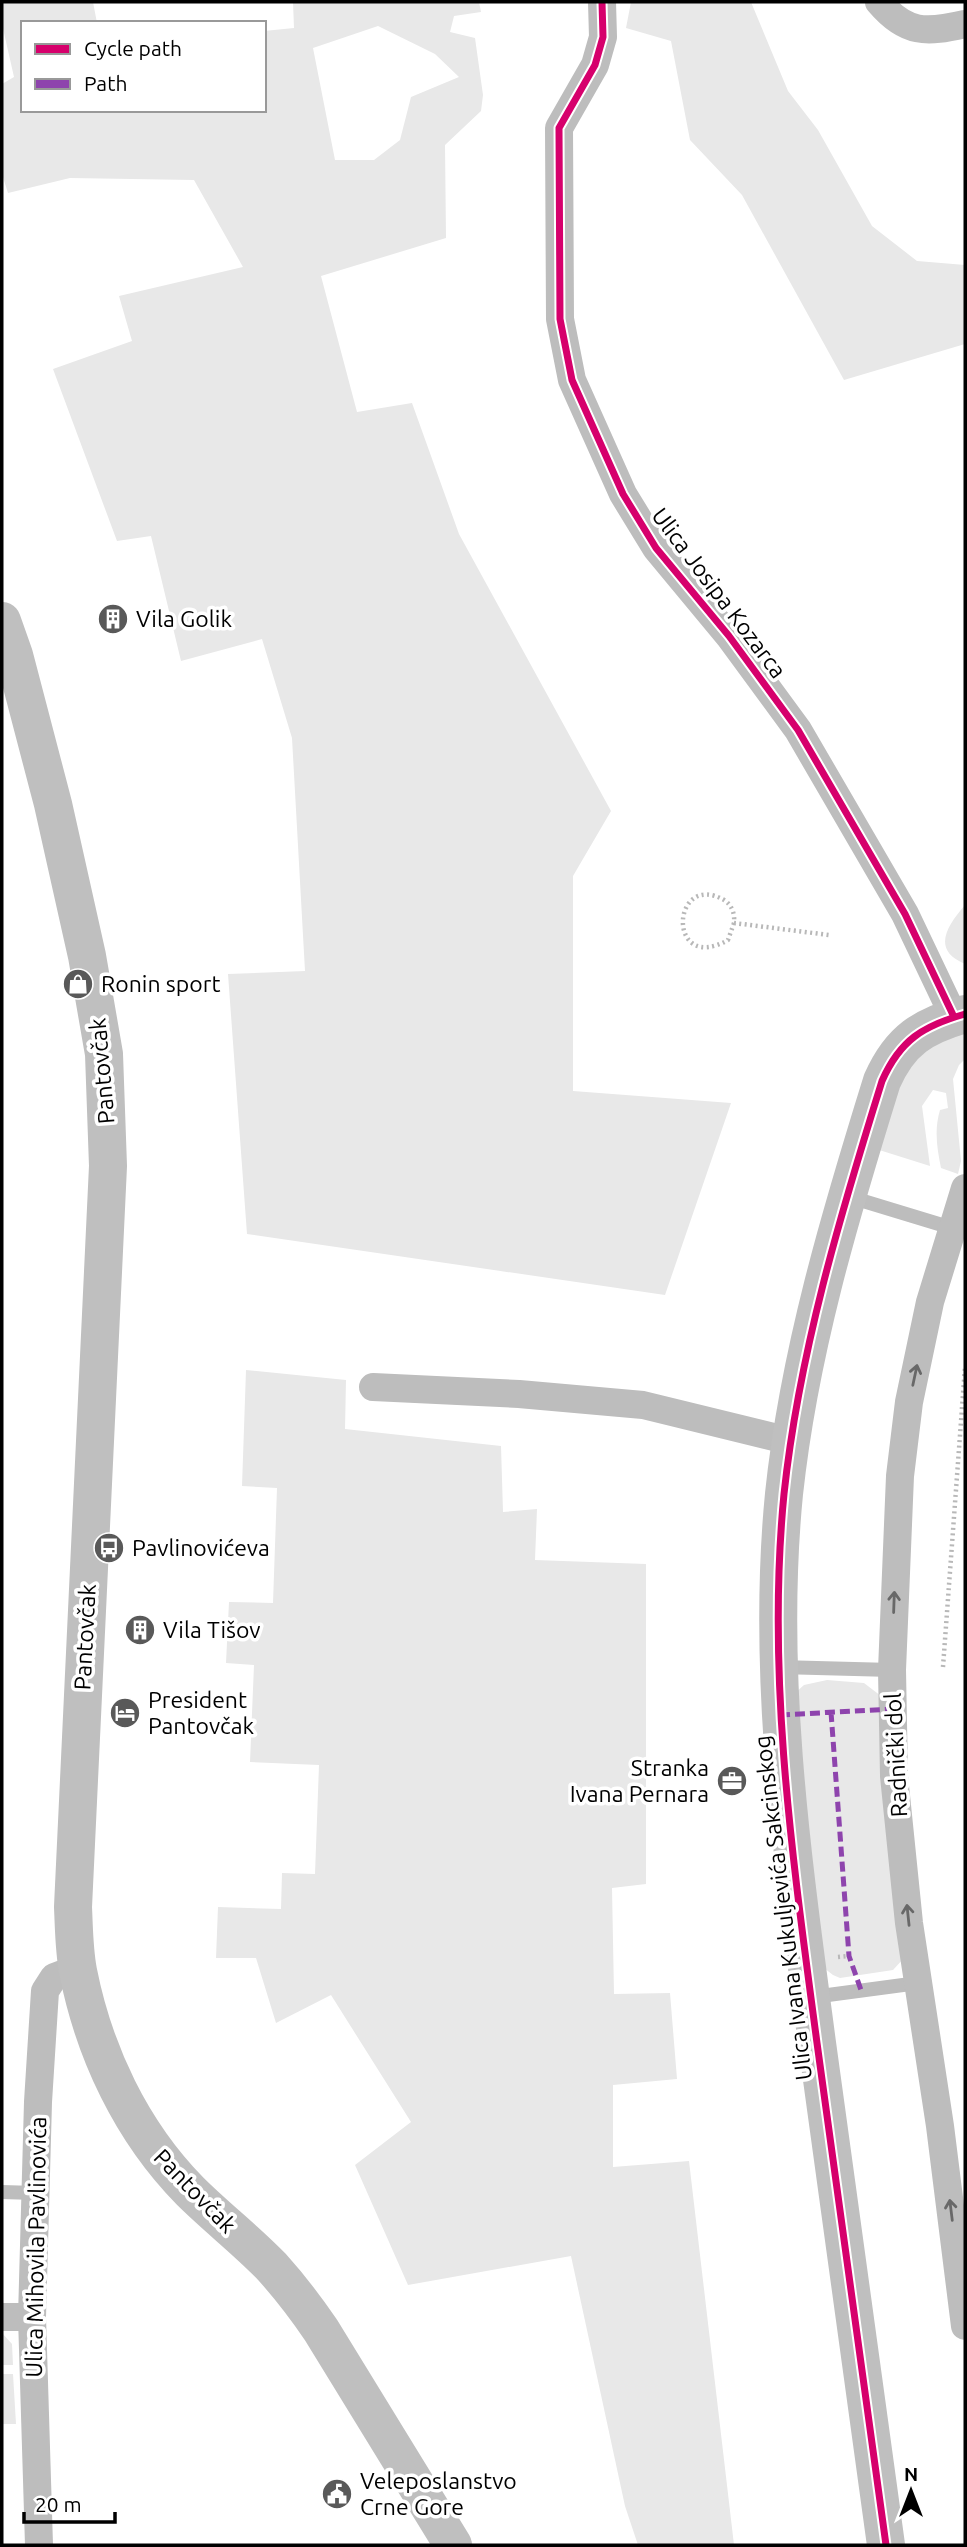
<svg xmlns="http://www.w3.org/2000/svg" width="967" height="2547" font-family="Ubuntu,sans-serif">
	<style>
		.green { fill: #e8e8e8; fill-rule: evenodd }
		.lines { fill: none; stroke-linecap: round; stroke-linejoin: round }
		.path { stroke: #b8b8b8; stroke-width: 4.5; stroke-dasharray: 2 3.5; stroke-linecap: butt }
		.lane { stroke: #bdbdbd; stroke-width: 14 }
		.street { stroke: #bdbdbd; stroke-width: 28 }
		.secondary { stroke: #bfbfbf; stroke-width: 38 }
		.quiet { stroke: #8e44ad; stroke-width: 5; stroke-dasharray: 10 5; stroke-linecap: butt }
		.cycleway-casing { stroke: #fff; stroke-width: 11 }
		.cycleway { stroke: #d6006c; stroke-width: 7 }
		.oneway { stroke: #686868 }
		.labels { text-anchor: middle; stroke-width: 7; stroke-linejoin: round; paint-order: stroke }
		.street-label { font-size: 23px; fill: #000; stroke: #fff }
		.poi-label { font-size: 23px; fill: #000; stroke: #fff; text-anchor: start }
	</style>
	<rect width="100%" height="100%" fill="#fff"/>
	<path class="green" d="M 2,2 L 93,2 L 97,23 L 23,23 L 23,110 L 264,110 L 264,31 L 294,28 L 293,2 L 479,2 L 481,12 L 454,16 L 450,32 L 475,38 L 483,95 L 481,111 L 445,145 L 446,238 L 321,276 L 357,412 L 412,403 L 459,534 L 611,811 L 573,876 L 573,1091 L 731,1103 L 665,1295 L 247,1234 L 228,974 L 305,971 L 292,738 L 262,639 L 181,661 L 151,536 L 117,541 L 53,369 L 132,341 L 119,296 L 243,267 L 194,180 L 70,178 L 8,193 L 2,174 L 2,84 L 14,77 L 2,24 ZM 378,26 L 435,54 L 459,77 L 411,97 L 400,140 L 374,160 L 335,160 L 313,48 Z
		M 631,2 L 751,2 L 788,91 L 818,130 L 872,226 L 917,261 L 965,265 L 965,344 L 844,380 L 742,195 L 690,140 L 671,41 L 626,28 Z
		M 965,905 L 965,964 C 931,950 947,926 965,905 Z
		M 965,1033 L 965,1059 L 959,1065 L 953,1079 L 961,1161 L 958,1174 L 941,1168 C 937,1148 934,1130 940,1110 L 948,1108 L 946,1093 L 933,1090 L 922,1106 L 930,1166 L 876,1149 L 904,1072 L 933,1044 Z
		M 246,1370 L 346,1380 L 345,1429 L 501,1446 L 503,1512 L 537,1509 L 535,1560 L 646,1564 L 646,1884 L 612,1888 L 614,1994 L 670,1993 L 677,2079 L 613,2085 L 613,2167 L 689,2161 L 734,2545 L 638,2545 L 625,2506 L 571,2256 L 408,2285 L 355,2165 L 411,2122 L 331,1995 L 276,2023 L 256,1958 L 216,1958 L 218,1907 L 281,1909 L 282,1873 L 315,1874 L 319,1765 L 250,1762 L 254,1665 L 226,1663 L 229,1602 L 273,1603 L 277,1488 L 242,1486 Z
		M 827,1680 L 864,1683 L 881,1696 L 904,1958 L 893,1970 L 840,1978 L 833,1975 L 824,1968 L 794,1694 L 804,1685 Z
		M 2,2333 L 12,2344 L 13,2365 L 2,2365 Z
		M 2,2374 L 13,2374 L 16,2424 L 2,2424 Z"/>
	<g class="lines">
		<path class="path" d="M 734,923 L 728,940 C 666,975 671,870 724,900 C 732,905 735,914 734,923 L 829,935
			M 943,1667 L 965,1367
			M 838,1957 L 849,1956"/>
		<path class="lane" d="M 850,1197 L 952,1228
			M 779,1667 L 892,1670
			M 813,1997 L 918,1983
			M 2,2192 L 35,2193"/>
		<path class="street" d="M 602,2 L 603,37 L 595,65 L 559,128 L 560,319 L 572,380 L 623,494 L 656,548 L 729,636 L 798,730 L 905,914 L 954,1017
			M 879,2 C 906,34 926,33 965,24
			M 965,1188 L 930,1302 L 909,1402 L 900,1476 L 892,1670 L 894,1776 L 909,1923 L 940,2126 L 965,2326
			M 373,1387 L 519,1394 L 643,1405 L 790,1441
			M 2,2317 L 32,2317
			M 39,2545 L 32,2317 L 38,2102 L 45,1991 L 54,1977 L 78,1968"/>
		<path class="secondary" d="M 2,621 L 14,655 L 53,804 L 87,956 L 104,1054 L 108,1166 L 73,1907 C 74,1928 74,1950 78,1971 C 94,2052 131,2131 190,2191 C 216,2217 246,2240 272,2267 C 290,2287 306,2308 321,2330 L 453,2545
			M 886,2545 C 863,2378 840,2211 817,2043 C 793,1862 766,1677 784,1494 C 799,1353 840,1216 882,1081 C 900,1040 923,1026 965,1014"/>
		<path class="quiet" d="M 831,1712 L 849,1956 L 861,1990
			M 780,1715 L 893,1709"/>
		<g class="cycleway-casing">
			<path id="cycleway" d="M 602,2 L 603,37 L 595,65 L 559,128 L 560,319 L 572,380 L 623,494 L 656,548 L 729,636 L 798,730 L 905,914 L 954,1017
				M 886,2545 C 863,2378 840,2211 817,2043 C 793,1862 766,1677 784,1494 C 799,1353 840,1216 882,1081 C 900,1040 923,1026 965,1014"/>
		</g>
		<use href="#cycleway" class="cycleway"/>
	</g>
	<defs><path id="oneway-shaft" d="M-6 0H5M1.5-3L5.5 0L1.5 3" fill="none" stroke-width="1.6" stroke-linecap="round" stroke-linejoin="round" transform="scale(1.75)"/></defs>
	<g class="oneway">
		<use href="#oneway-shaft" transform="translate(915 1375) rotate(-78)"/>
		<use href="#oneway-shaft" transform="translate(894 1602) rotate(-88)"/>
		<use href="#oneway-shaft" transform="translate(908 1915) rotate(-96)"/>
		<use href="#oneway-shaft" transform="translate(951 2210) rotate(-97)"/>
	</g>
	<defs>
		<g id="building-disc" transform="scale(1.575)"><circle r="9.5" fill="#595959" stroke="#fff"/><path d="M-4-6H4V6H1V3H-1V6H-4ZM-2.5-4.3h1.7v1.8h-1.7ZM.8-4.3h1.7v1.8H.8ZM-2.5-1h1.7V.8h-1.7ZM.8-1h1.7V.8H.8Z" fill="#fff"/></g>
		<g id="shop-disc" transform="scale(1.575)"><circle r="9.5" fill="#595959" stroke="#fff"/><path d="M-5-2.5h2.3a2.7 3.5 0 0 1 5.4 0H5L5.5 6h-11ZM-1.5-2.5h3a1.5 2.3 0 0 0-3 0Z" fill="#fff"/></g>
		<g id="bus-disc" transform="scale(1.575)"><circle r="9.5" fill="#595959" stroke="#fff"/><path d="M-5-6H5V4H4V6H2V4H-2V6H-4V4H-5ZM-3.5-4V0h7V-4ZM-3.5 1.2v1.5H-2V1.2ZM2 1.2v1.5H3.5V1.2Z" fill="#fff"/></g>
		<g id="hotel-disc" transform="scale(1.575)"><circle r="9.5" fill="#595959" stroke="#fff"/><path d="M-6-4.5h1.5V1H6V5H4.5V3h-9V5H-6ZM-4 0a1.8 1.8 0 1 1 3.6 0ZM.5 0V-2.5h3Q6-2.5 6 0Z" fill="#fff"/></g>
		<g id="office-disc" transform="scale(1.575)"><circle r="9.5" fill="#595959" stroke="#fff"/><path d="M-6-3h4V-5.5h4V-3h4V5H-6ZM-1-4.5V-3h2v-1.5ZM-6 0V1H6V0Z" fill="#fff"/></g>
		<g id="civic-disc" transform="scale(1.575)"><circle r="9.5" fill="#595959" stroke="#fff"/><path d="M-.6-6.5H3V-4.5H.6V-3L4-1V1h2V6H-6V1h2V-1L-.6-3ZM-1.2 2.5V6h2.4V2.5Z" fill="#fff"/></g>
	</defs>
	<g fill-rule="evenodd">
		<use href="#building-disc" x="113" y="619"/>
		<use href="#shop-disc" x="78" y="984"/>
		<use href="#bus-disc" x="109" y="1548"/>
		<use href="#building-disc" x="140" y="1630"/>
		<use href="#hotel-disc" x="125" y="1713"/>
		<use href="#office-disc" x="732" y="1781"/>
		<use href="#civic-disc" x="337" y="2494"/>
	</g>
	<g class="labels">
		<g class="street-label">
			<text transform="translate(719 593) rotate(53)" y="8">Ulica Josipa Kozarca</text>
			<text transform="translate(102 1071) rotate(-95)" y="8">Pantovčak</text>
			<text transform="translate(85 1637) rotate(-87)" y="8">Pantovčak</text>
			<text transform="translate(896 1755) rotate(-93)" y="8">Radnički dol</text>
			<text transform="translate(783 1908) rotate(-97)" y="8">Ulica Ivana Kukuljevića Sakcinskog</text>
			<text transform="translate(195 2191) rotate(46)" y="8">Pantovčak</text>
			<text transform="translate(36 2247) rotate(-89)" y="8">Ulica Mihovila Pavlinovića</text>
		</g>
		<g class="poi-label">
			<text x="136" y="627">Vila Golik</text>
			<text x="101" y="992">Ronin sport</text>
			<text x="132" y="1556">Pavlinovićeva</text>
			<text x="163" y="1638">Vila Tišov</text>
			<text x="148" y="1708">President<tspan x="148" dy="26">Pantovčak</tspan></text>
			<text x="709" y="1776" text-anchor="end">Stranka<tspan x="709" dy="26">Ivana Pernara</tspan></text>
			<text x="360" y="2489">Veleposlanstvo<tspan x="360" dy="26">Crne Gore</tspan></text>
		</g>
	</g>
	<rect width="967" height="2547" fill="none" stroke="#000000" stroke-width="7"/>
	<rect x="21" y="21" width="245" height="91" fill="#ffffff" stroke="#999999" stroke-width="2"/>
	<rect x="35" y="44" width="35" height="10" fill="#d6006c" stroke="#999999" stroke-width="2"/>
	<text x="84" y="56" font-size="21" fill="#000000">Cycle path</text>
	<rect x="35" y="79" width="35" height="10" fill="#8e44ad" stroke="#999999" stroke-width="2"/>
	<text x="84" y="91" font-size="21" fill="#000000">Path</text>
	<g transform="translate(911 2491)" stroke="#ffffff" stroke-width="5" paint-order="stroke">
	<path d="M0-5L12 26L0 18L-12 26Z" fill="#000000"/>
	<text y="-10" font-size="19" font-weight="bold" text-anchor="middle" fill="#000000">N</text>
	</g>
	<path d="M24 2512v10h91v-10" fill="none" stroke="#000000" stroke-width="3.5"/>
	<text x="35" y="2512" font-size="21" fill="#000000" stroke="#ffffff" stroke-width="5" paint-order="stroke">20 m</text>
</svg>
